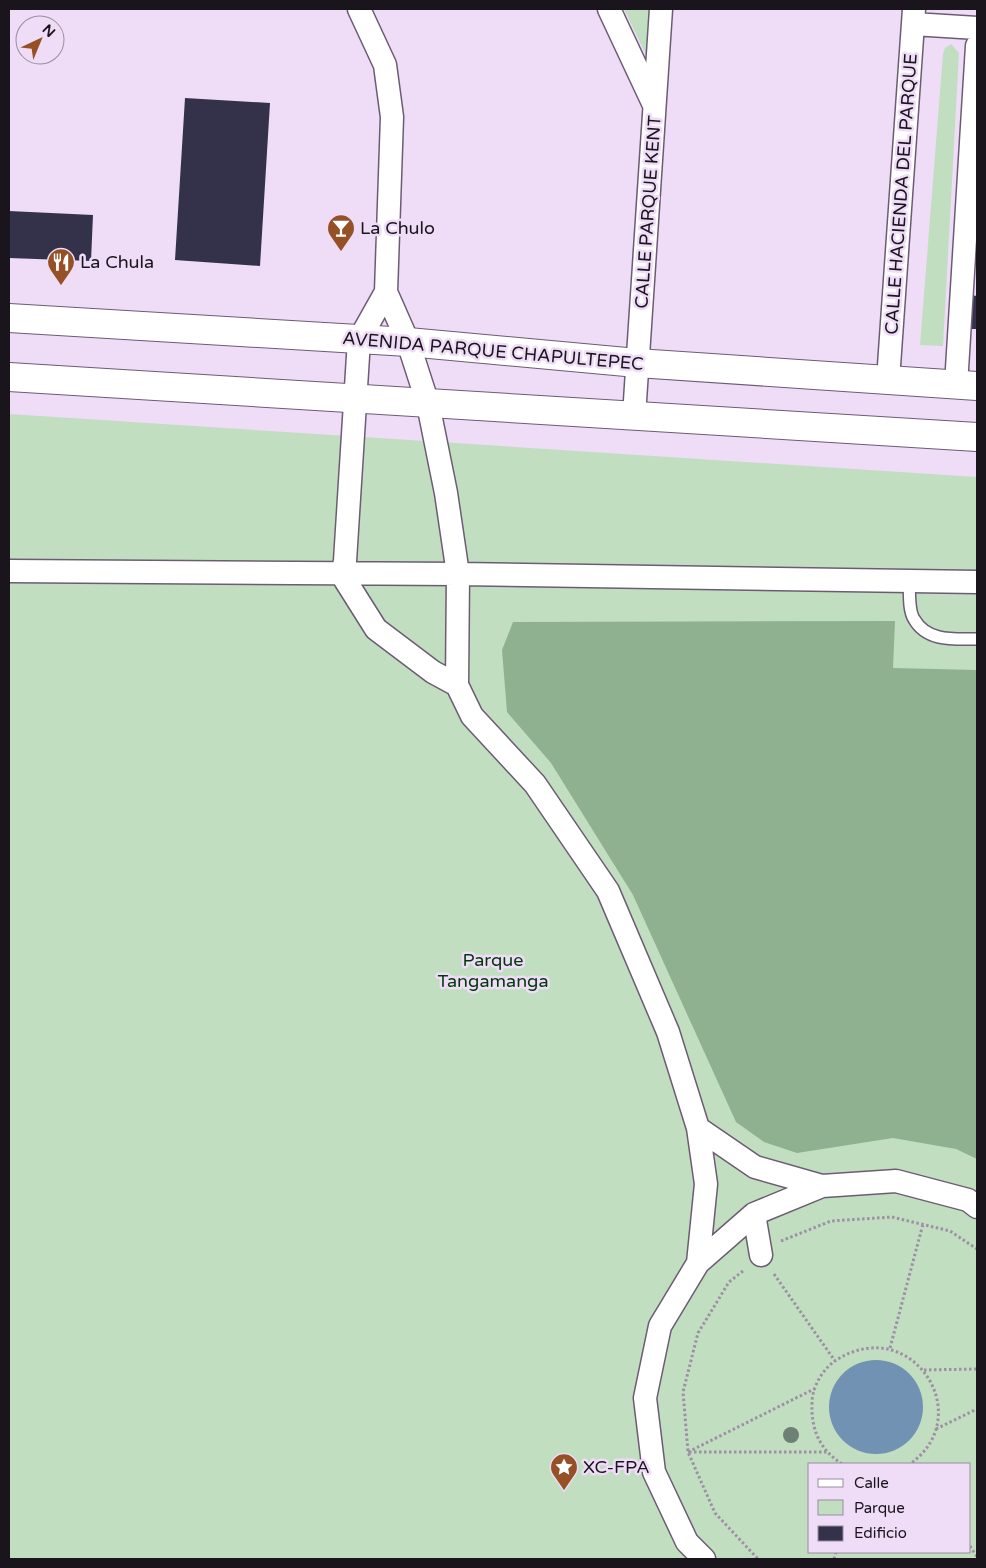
<svg xmlns="http://www.w3.org/2000/svg" width="986" height="1568" font-family="'Varela Round',sans-serif">
	<style>
		.green { fill: #c2dec1; fill-rule: evenodd }
		.forest { fill: #8fb18f }
		.water { fill: #7292b3 }
		.building { fill: #34324a }
		.lines { fill: none; stroke-linecap: round; stroke-linejoin: round }
		.service-casing { stroke: #6c5c73; stroke-width: 14 }
		.minor-casing { stroke: #6c5c73; stroke-width: 25 }
		.secondary-casing { stroke: #6c5c73; stroke-width: 30 }
		.path { stroke: #9e90a4; stroke-width: 3; stroke-dasharray: 2.5 2.5; stroke-linecap: butt }
		.service { stroke: #fff; stroke-width: 11 }
		.minor { stroke: #fff; stroke-width: 22 }
		.secondary { stroke: #fff; stroke-width: 28 }
		.tree { fill: #6c8174 }
		.labels { text-anchor: middle; stroke-width: 5; stroke-linejoin: round; paint-order: stroke }
		.street-label { font-size: 18px; fill: #1a141d; stroke: #efdcf7 }
		.poi-label { font-size: 18px; fill: #1a141d; stroke: #efdcf7; text-anchor: start }
		.park-label { font-size: 18px; fill: #013709; stroke: #efdcf7 }
	</style>
	<rect width="100%" height="100%" fill="#efdcf7"/>
	<path class="green" d="M 624,9 L 650,9 L 648,59 Z
		M 951,44 L 959,53 L 943,346 L 920,345 L 943,54 L 945,48 Z
		M 9,414 L 977,477 L 977,1559 L 9,1559 ZM 810,1464 L 970,1464 L 970,1552 L 810,1552 Z"/>
	<path class="forest" d="M 895,621 L 893,668 L 977,670 L 977,1159 L 956,1149 L 893,1138 L 797,1153 L 764,1142 L 736,1122 L 633,895 L 551,763 L 507,712 L 502,650 L 513,622 Z"/>
	<path class="water" d="M829 1407a47 47 0 1 1 94 0a47 47 0 1 1-94 0Z"/>
	<path class="building" d="M 185,98 L 270,103 L 260,266 L 175,260 Z
		M 9,211 L 93,215 L 91,261 L 9,258 Z
		M 971,295 L 977,296 L 977,329 L 969,329 Z"/>
	<g class="lines">
		<g class="service-casing">
			<path id="service" d="M 909,580 C 910,591 908,610 914,619 C 927,642 954,639 977,639"/>
		</g>
		<g class="minor-casing">
			<path id="minor" d="M 359,9 L 385,65 L 392,117 L 386,292 L 408,342 L 428,404 L 446,493 L 458,574 L 457,685 L 472,716 L 535,784 L 608,891 L 668,1032 L 698,1128 L 706,1184 L 698,1263
				M 609,9 L 654,105
				M 913,24 L 977,28
				M 386,292 L 359,340 L 345,561 L 342,575 L 376,629 L 433,672 L 457,685
				M 888,380 L 914,9
				M 956,385 L 977,46
				M 634,416 L 661,9
				M 9,571 L 458,574 L 977,582
				M 698,1128 L 755,1167 L 822,1186
				M 754,1214 L 761,1255
				M 704,1559 L 687,1542 L 654,1472 L 645,1398 L 660,1326 L 698,1263 L 754,1214 L 822,1186 L 896,1181 L 968,1200 L 977,1207"/>
		</g>
		<g class="secondary-casing">
			<path id="secondary" d="M 9,318 L 408,342 L 637,363 L 977,386
				M 9,377 L 977,437"/>
		</g>
		<path class="path" d="M 781,1241 L 831,1221 L 892,1217 L 950,1231 L 977,1249
			M 743,1271 L 729,1282 L 698,1333 L 683,1392 L 688,1452 L 715,1513 L 758,1559
			M 774,1274 L 835,1361
			M 890,1348 L 923,1224
			M 924,1370 L 977,1369
			M 936,1429 L 977,1409
			M 688,1452 L 816,1388
			M 689,1452 L 827,1452
			M 842,1464 C 819,1449 811,1429 812,1403 C 812,1386 824,1367 838,1359 C 912,1314 978,1416 910,1464
			M 970,1546 L 977,1557
			M 834,1559 L 836,1552"/>
		<use href="#service" class="service"/>
		<use href="#minor" class="minor"/>
		<use href="#secondary" class="secondary"/>
	</g>
	<circle class="tree" cx="791" cy="1435" r="8"/>
	<defs>
		<g id="bar-pin" transform="scale(1.4375)"><path d="M0 17L-7.5 6A9.5 9.5 0 1 1 7.5 6Z" fill="#955026" stroke="#efdcf7"/><path d="M-6-5H6L.8 .8V4.5H3.5V6h-7V4.5H-.8V.8Z" fill="#fff"/></g>
		<g id="restaurant-pin" transform="scale(1.4375)"><path d="M0 17L-7.5 6A9.5 9.5 0 1 1 7.5 6Z" fill="#955026" stroke="#efdcf7"/><path d="M-5-6h1v4h1v-4h1v4h1v-4h1v5L-1.5 .5V6h-2V.5L-5-1ZM5-6V6H3V1.5H1.5Q1.5-4 5-6Z" fill="#fff"/></g>
		<g id="sight-pin" transform="scale(1.4375)"><path d="M0 17L-7.5 6A9.5 9.5 0 1 1 7.5 6Z" fill="#955026" stroke="#efdcf7"/><path d="M0-6L1.8-2.2L6-1.7L2.9 1.2L3.7 5.4L0 3.3L-3.7 5.4L-2.9 1.2L-6-1.7L-1.8-2.2Z" fill="#fff"/></g>
	</defs>
	<g fill-rule="evenodd">
		<use href="#bar-pin" x="341" y="228"/>
		<use href="#restaurant-pin" x="61" y="262"/>
		<use href="#sight-pin" x="564" y="1467"/>
	</g>
	<g class="labels">
		<g class="street-label">
			<text transform="translate(901 194) rotate(-86)" y="6">CALLE HACIENDA DEL PARQUE</text>
			<text transform="translate(648 212) rotate(-86)" y="6">CALLE PARQUE KENT</text>
			<text transform="translate(493 351) rotate(5)" y="6">AVENIDA PARQUE CHAPULTEPEC</text>
		</g>
		<g class="poi-label">
			<text x="360" y="234">La Chulo</text>
			<text x="80" y="268">La Chula</text>
			<text x="583" y="1473">XC-FPA</text>
		</g>
		<g class="park-label">
			<text x="493" y="966">Parque<tspan x="493" dy="21">Tangamanga</tspan></text>
		</g>
	</g>
	<rect width="986" height="1568" fill="none" stroke="#1a141d" stroke-width="20"/>
	<rect x="808" y="1463" width="162" height="90" fill="#efdcf7" stroke="#9a8ca0"/>
	<rect x="818" y="1479" width="25" height="8" fill="#ffffff" stroke="#9a8ca0"/>
	<text x="854" y="1488" font-size="15" fill="#1a141d">Calle</text>
	<rect x="818" y="1500" width="25" height="15" fill="#c2dec1" stroke="#9a8ca0"/>
	<text x="854" y="1513" font-size="15" fill="#1a141d">Parque</text>
	<rect x="818" y="1526" width="25" height="15" fill="#34324a" stroke="#9a8ca0"/>
	<text x="854" y="1538" font-size="15" fill="#1a141d">Edificio</text>
	<g transform="translate(40 40) rotate(44)"><circle r="24" fill="#efdcf7" stroke="#9a8ca0"/>
	<path d="M0-4L9 19L0 12L-9 19Z" fill="#955026"/>
	<text y="-8" font-size="14" font-weight="bold" text-anchor="middle" fill="#1a141d">N</text>
	</g>
</svg>
